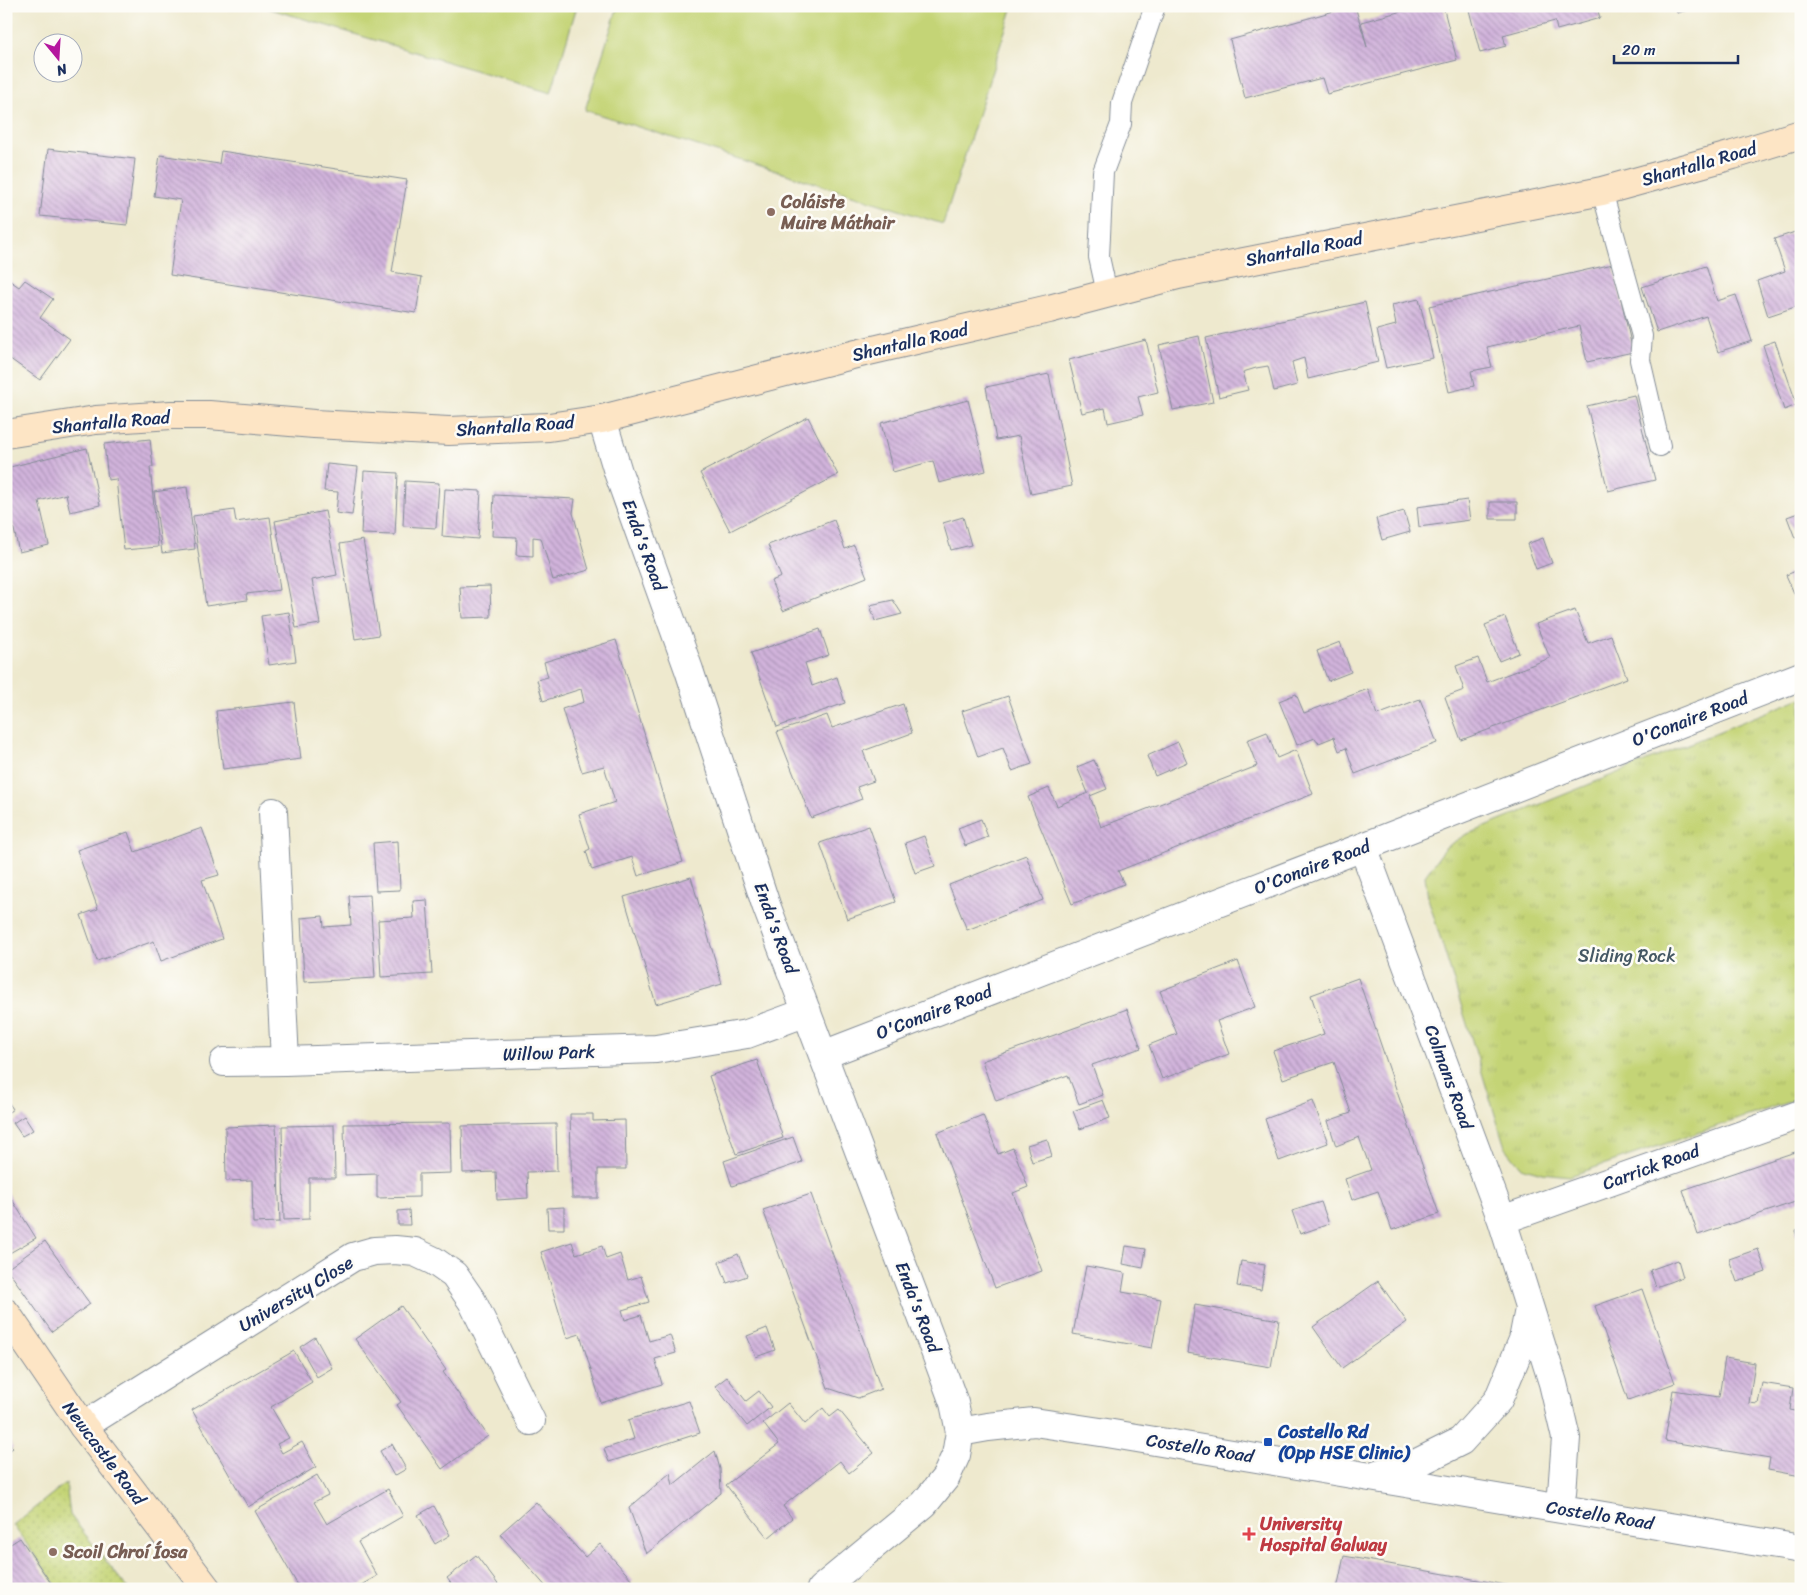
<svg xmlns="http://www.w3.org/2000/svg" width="1807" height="1595" font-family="Sriracha,sans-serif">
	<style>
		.grass { fill: url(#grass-dots); stroke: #70826a }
		.park { fill: url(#park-tufts); stroke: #70826a }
		.pitch { fill: #c4d476; stroke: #70826a }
		.building { fill: url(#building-back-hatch) }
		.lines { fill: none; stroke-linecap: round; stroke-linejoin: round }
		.lane-casing { stroke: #848c96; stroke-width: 22 }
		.street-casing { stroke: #848c96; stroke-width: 30 }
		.secondary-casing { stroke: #848c96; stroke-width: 30 }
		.lane { stroke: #fff; stroke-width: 20 }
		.street { stroke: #fff; stroke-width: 28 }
		.secondary { stroke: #fde5c5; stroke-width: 28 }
		.education-dot { fill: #8d6e63; stroke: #fdfcf7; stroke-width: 2 }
		.transit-dot { fill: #1a4fb4; stroke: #fdfcf7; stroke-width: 2 }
		.health-dot { fill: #e0444e; stroke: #fdfcf7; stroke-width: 2 }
		.labels { text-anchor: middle; stroke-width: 5; stroke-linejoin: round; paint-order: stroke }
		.street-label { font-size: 18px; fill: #1b2f5e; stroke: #fdfcf7 }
		.education-label { font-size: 18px; font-weight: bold; fill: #785e54; stroke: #fdfcf7; text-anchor: start }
		.park-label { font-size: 18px; fill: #455864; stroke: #fdfcf7 }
		.transit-label { font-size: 18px; font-weight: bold; fill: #164399; stroke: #fdfcf7; text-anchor: start }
		.health-label { font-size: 18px; font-weight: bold; fill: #be3a42; stroke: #fdfcf7; text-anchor: start }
	</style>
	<defs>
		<pattern id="grass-dots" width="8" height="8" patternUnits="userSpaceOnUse" patternTransform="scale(1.25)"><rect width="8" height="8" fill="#c4d476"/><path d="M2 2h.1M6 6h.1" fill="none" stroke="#a8b668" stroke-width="1.8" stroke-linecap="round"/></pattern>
		<pattern id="park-tufts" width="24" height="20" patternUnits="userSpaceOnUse" patternTransform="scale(1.25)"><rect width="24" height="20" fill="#c4d476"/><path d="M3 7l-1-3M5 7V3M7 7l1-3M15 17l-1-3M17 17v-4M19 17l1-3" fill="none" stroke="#a8b668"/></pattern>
		<pattern id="building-back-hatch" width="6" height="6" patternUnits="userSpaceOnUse" patternTransform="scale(1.25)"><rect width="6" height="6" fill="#d2b4dc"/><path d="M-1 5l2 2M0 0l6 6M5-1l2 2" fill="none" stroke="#aa93b6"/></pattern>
	</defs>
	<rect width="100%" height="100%" fill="#fdfcf7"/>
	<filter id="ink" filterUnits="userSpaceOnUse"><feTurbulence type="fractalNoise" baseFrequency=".02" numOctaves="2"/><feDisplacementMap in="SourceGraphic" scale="10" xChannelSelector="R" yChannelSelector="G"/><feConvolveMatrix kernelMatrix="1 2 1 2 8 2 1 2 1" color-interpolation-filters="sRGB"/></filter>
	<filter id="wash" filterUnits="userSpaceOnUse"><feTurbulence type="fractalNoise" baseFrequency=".0096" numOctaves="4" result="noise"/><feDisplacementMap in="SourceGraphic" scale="20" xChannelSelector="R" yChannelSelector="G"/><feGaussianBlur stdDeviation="1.12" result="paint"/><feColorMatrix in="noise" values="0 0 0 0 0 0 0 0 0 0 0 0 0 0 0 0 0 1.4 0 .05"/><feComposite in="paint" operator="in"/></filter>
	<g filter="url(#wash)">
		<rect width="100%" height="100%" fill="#eee9ce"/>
		<path class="grass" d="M 66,1483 L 70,1515 L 128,1589 L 59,1589 L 13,1525 Z"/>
		<path class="park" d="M 1801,698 L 1801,1098 L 1570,1176 L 1542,1173 L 1521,1167 L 1505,1147 L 1428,898 L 1425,876 L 1446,847 L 1465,835 Z"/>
		<path class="pitch" d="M 261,6 L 577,6 L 551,93 Z
			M 618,6 L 1013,6 L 943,224 L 585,110 Z"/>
		<g id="blocks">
			<path class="building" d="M 1352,6 L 1355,6 L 1367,47 L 1361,22 L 1421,6 L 1443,6 L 1457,60 L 1327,94 L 1322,78 L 1245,98 L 1230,40 Z
				M 1468,6 L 1613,6 L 1613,7 L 1598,11 L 1600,18 L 1557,30 L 1555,21 L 1503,35 L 1506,46 L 1480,53 Z
				M 1675,6 L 1699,6 L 1699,7 L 1677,13 Z
				M 48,149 L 135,159 L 127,225 L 40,216 Z
				M 221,151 L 407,180 L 392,272 L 422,277 L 416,313 L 170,275 L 181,200 L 154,196 L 160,155 L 219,164 Z
				M 1801,230 L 1801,305 L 1768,316 L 1757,281 L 1785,271 L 1774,239 Z
				M 1613,264 L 1633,352 L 1587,362 L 1579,326 L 1487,347 L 1492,367 L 1471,371 L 1474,386 L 1449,392 L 1429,306 Z
				M 1706,266 L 1717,301 L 1736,295 L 1752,341 L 1718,352 L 1706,316 L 1657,332 L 1642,287 Z
				M 6,278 L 19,287 L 25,280 L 53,299 L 40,318 L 70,339 L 40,380 L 6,356 Z
				M 1419,299 L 1433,358 L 1386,368 L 1377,330 L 1396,325 L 1392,305 Z
				M 1365,302 L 1378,362 L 1308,379 L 1304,358 L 1292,362 L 1297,385 L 1274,391 L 1268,366 L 1256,368 L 1243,372 L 1248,390 L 1219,397 L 1206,338 Z
				M 1199,336 L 1213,402 L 1173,410 L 1159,345 Z
				M 1146,340 L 1158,392 L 1138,397 L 1143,415 L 1108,423 L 1105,408 L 1082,413 L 1069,360 Z
				M 1775,341 L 1797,405 L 1784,410 L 1763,345 Z
				M 1049,374 L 1072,486 L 1031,494 L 1019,436 L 996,440 L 986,387 Z
				M 1634,395 L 1655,480 L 1608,491 L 1587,406 Z
				M 968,400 L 986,471 L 939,483 L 933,461 L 893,472 L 881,423 Z
				M 808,417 L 838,475 L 730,531 L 700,473 Z
				M 150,439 L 153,467 L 150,467 L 158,547 L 124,550 L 116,479 L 108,480 L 104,444 Z
				M 87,448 L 100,505 L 70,512 L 66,494 L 39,501 L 49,545 L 19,552 L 9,507 L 6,508 L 6,468 Z
				M 327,464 L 358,467 L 352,515 L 336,513 L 338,492 L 324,491 Z
				M 364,471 L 398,473 L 395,535 L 361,534 Z
				M 405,481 L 439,483 L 436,528 L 403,526 Z
				M 187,487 L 195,549 L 162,553 L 154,492 Z
				M 445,489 L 481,491 L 478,539 L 442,536 Z
				M 494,495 L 575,499 L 573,513 L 589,570 L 553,580 L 541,538 L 533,537 L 533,556 L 516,555 L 517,537 L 492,536 Z
				M 1467,500 L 1470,520 L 1419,527 L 1417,507 Z
				M 1490,502 L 1517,502 L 1517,519 L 1490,519 Z
				M 234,510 L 236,522 L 270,517 L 280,590 L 246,594 L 247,600 L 206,606 L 193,516 Z
				M 325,511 L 337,575 L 312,580 L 320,624 L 296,628 L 275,521 Z
				M 1404,511 L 1410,532 L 1382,540 L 1376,519 Z
				M 1801,512 L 1801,536 L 1795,538 L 1787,517 Z
				M 963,517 L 971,545 L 951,550 L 943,523 Z
				M 834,520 L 845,549 L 854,545 L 867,577 L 783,611 L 771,581 L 781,577 L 768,545 Z
				M 1543,538 L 1552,563 L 1536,569 L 1527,544 Z
				M 363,540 L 379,635 L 355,639 L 340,544 Z
				M 1801,569 L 1801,609 L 1786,575 Z
				M 490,586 L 491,617 L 462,618 L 460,587 Z
				M 893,600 L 902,614 L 875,621 L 870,605 Z
				M 1575,610 L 1588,643 L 1611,635 L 1627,678 L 1461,740 L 1445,697 L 1464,690 L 1456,666 L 1478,658 L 1487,682 L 1550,658 L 1536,624 Z
				M 289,612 L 296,661 L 269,665 L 261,616 Z
				M 1505,617 L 1519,653 L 1499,661 L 1485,625 Z
				M 820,629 L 829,655 L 805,663 L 812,686 L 837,677 L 845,703 L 777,727 L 751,653 Z
				M 616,640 L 683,862 L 638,876 L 632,857 L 592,870 L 586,851 L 590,849 L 579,814 L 615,802 L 604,766 L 582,772 L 562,709 L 584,702 L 581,689 L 543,701 L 537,680 L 548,677 L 544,662 Z
				M 1340,642 L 1351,672 L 1328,681 L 1317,651 Z
				M 1368,689 L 1377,715 L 1420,699 L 1437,743 L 1355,774 L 1346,748 L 1339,751 L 1334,737 L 1319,743 L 1315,738 L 1297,745 L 1279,701 L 1296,694 L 1304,713 Z
				M 1008,696 L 1032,764 L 1012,771 L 1003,748 L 978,757 L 962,711 Z
				M 294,702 L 301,759 L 223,769 L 216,711 Z
				M 903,704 L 912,733 L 863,751 L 874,781 L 857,787 L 862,799 L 811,818 L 777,732 L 827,715 L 832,728 Z
				M 1267,732 L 1277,758 L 1296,750 L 1313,794 L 1118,871 L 1124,884 L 1072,904 L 1028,797 L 1049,788 L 1057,806 L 1088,793 L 1077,767 L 1094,760 L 1107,789 L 1090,796 L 1101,827 L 1257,766 L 1247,740 Z
				M 1178,742 L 1187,762 L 1155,776 L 1147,756 Z
				M 981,819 L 988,837 L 965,846 L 958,828 Z
				M 869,826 L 896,902 L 847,919 L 820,843 Z
				M 202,828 L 219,875 L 202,880 L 222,939 L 161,961 L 154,941 L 97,961 L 81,915 L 98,909 L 77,850 L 128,832 L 135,852 Z
				M 924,836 L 935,866 L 915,873 L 905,843 Z
				M 398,841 L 400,890 L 376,891 L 373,843 Z
				M 1026,855 L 1043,900 L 967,930 L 949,885 Z
				M 691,877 L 722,984 L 656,1004 L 624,897 Z
				M 370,895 L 375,978 L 304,982 L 301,918 L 323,916 L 324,927 L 351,925 L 349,896 Z
				M 427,900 L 432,974 L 381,977 L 378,920 L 414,918 L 413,901 Z
				M 1238,961 L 1255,1007 L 1217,1021 L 1229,1054 L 1162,1079 L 1149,1045 L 1177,1034 L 1160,991 Z
				M 1358,978 L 1439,1214 L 1392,1230 L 1378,1191 L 1352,1200 L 1345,1179 L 1371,1170 L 1359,1137 L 1336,1146 L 1328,1121 L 1351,1113 L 1334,1062 L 1283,1079 L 1273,1051 L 1324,1034 L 1311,995 Z
				M 1127,1009 L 1141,1048 L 1092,1065 L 1103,1095 L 1079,1104 L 1068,1075 L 996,1101 L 982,1061 Z
				M 757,1060 L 783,1138 L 736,1154 L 709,1076 Z
				M 6,1099 L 13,1109 L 6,1114 Z
				M 1103,1100 L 1110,1118 L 1080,1129 L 1073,1111 Z
				M 1313,1101 L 1328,1143 L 1279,1161 L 1265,1119 Z
				M 570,1114 L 593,1114 L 593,1121 L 625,1120 L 626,1169 L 598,1169 L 598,1198 L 572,1198 Z
				M 983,1115 L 998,1154 L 1013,1148 L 1028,1187 L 1013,1193 L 1042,1271 L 995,1288 L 937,1133 Z
				M 24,1116 L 33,1130 L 22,1136 L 13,1123 Z
				M 450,1123 L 451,1173 L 419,1174 L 419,1197 L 377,1198 L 377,1174 L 345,1175 L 344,1124 Z
				M 556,1124 L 557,1171 L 527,1172 L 528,1198 L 497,1200 L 496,1172 L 463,1173 L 462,1126 Z
				M 276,1125 L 280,1222 L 253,1223 L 252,1180 L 226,1181 L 225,1127 Z
				M 334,1125 L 335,1178 L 309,1178 L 309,1219 L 284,1220 L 282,1126 Z
				M 793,1137 L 802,1162 L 732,1186 L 724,1161 Z
				M 1047,1139 L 1052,1156 L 1032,1162 L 1027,1145 Z
				M 1801,1150 L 1801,1200 L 1698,1235 L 1683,1190 Z
				M 6,1190 L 36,1238 L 6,1255 Z
				M 811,1194 L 881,1389 L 858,1398 L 828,1388 L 763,1210 Z
				M 1321,1202 L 1329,1224 L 1300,1234 L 1292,1211 Z
				M 564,1207 L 564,1229 L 548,1229 L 547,1208 Z
				M 409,1210 L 410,1225 L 398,1225 L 398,1211 Z
				M 1801,1229 L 1801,1246 L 1795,1231 Z
				M 45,1241 L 90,1304 L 52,1332 L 7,1269 Z
				M 572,1242 L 576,1254 L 602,1246 L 606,1259 L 620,1254 L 628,1280 L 641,1276 L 649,1302 L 622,1310 L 625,1320 L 641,1315 L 649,1341 L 670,1335 L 676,1353 L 655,1359 L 662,1384 L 601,1403 L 580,1334 L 567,1338 L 541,1252 Z
				M 1126,1246 L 1146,1249 L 1143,1268 L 1123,1264 Z
				M 1758,1249 L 1766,1272 L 1737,1282 L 1729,1259 Z
				M 738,1254 L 747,1276 L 727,1283 L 719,1262 Z
				M 1678,1260 L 1683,1277 L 1656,1287 L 1650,1270 Z
				M 1241,1261 L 1265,1265 L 1261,1290 L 1237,1286 Z
				M 1086,1266 L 1125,1273 L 1122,1292 L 1161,1299 L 1152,1348 L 1073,1334 Z
				M 1378,1281 L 1407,1322 L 1342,1368 L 1313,1327 Z
				M 1642,1289 L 1675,1383 L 1628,1400 L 1595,1306 Z
				M 1195,1305 L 1279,1320 L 1271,1367 L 1187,1353 Z
				M 401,1306 L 446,1370 L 443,1372 L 488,1436 L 442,1469 L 397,1405 L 401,1402 L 355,1339 Z
				M 767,1328 L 775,1350 L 756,1357 L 747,1336 Z
				M 315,1337 L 332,1368 L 317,1377 L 300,1347 Z
				M 294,1351 L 312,1382 L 271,1407 L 289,1438 L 277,1444 L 282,1453 L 302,1442 L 316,1467 L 248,1507 L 192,1410 Z
				M 1725,1358 L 1755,1363 L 1749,1403 L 1758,1404 L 1762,1383 L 1793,1388 L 1790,1410 L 1801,1412 L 1801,1476 L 1768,1470 L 1770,1458 L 1665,1441 L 1673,1390 L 1719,1397 Z
				M 727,1377 L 746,1401 L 759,1391 L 771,1407 L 747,1426 L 715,1386 Z
				M 689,1401 L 700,1433 L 609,1462 L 604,1449 L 634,1439 L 628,1420 Z
				M 788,1403 L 805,1424 L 823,1408 L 830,1417 L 839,1410 L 874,1453 L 849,1473 L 840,1461 L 783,1506 L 792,1518 L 768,1538 L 726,1485 L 779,1444 L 763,1423 Z
				M 6,1437 L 13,1448 L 6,1453 Z
				M 392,1444 L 406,1469 L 394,1476 L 380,1451 Z
				M 715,1451 L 720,1469 L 721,1493 L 646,1554 L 629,1508 L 670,1473 L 673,1485 Z
				M 317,1475 L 328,1495 L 314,1502 L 327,1524 L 388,1489 L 403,1516 L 358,1542 L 377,1576 L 354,1589 L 300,1589 L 255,1511 Z
				M 536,1502 L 585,1557 L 600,1544 L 633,1581 L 625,1589 L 548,1589 L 500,1534 Z
				M 434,1506 L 450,1535 L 435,1544 L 418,1515 Z
				M 20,1538 L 55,1589 L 6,1589 L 6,1547 Z
				M 476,1555 L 500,1587 L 498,1589 L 455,1589 L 447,1578 Z
				M 1344,1556 L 1523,1588 L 1523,1589 L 1337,1589 Z"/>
		</g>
	</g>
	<g filter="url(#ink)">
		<use href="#blocks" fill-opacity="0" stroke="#848c96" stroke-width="1"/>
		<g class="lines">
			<g class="lane-casing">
				<path id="lane" d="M 1602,191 L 1642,336 L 1640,360 L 1660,446
					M 1107,293 L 1099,257 L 1103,172 L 1121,124 L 1122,103 L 1155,6"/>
			</g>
			<g class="street-casing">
				<path id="street" d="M 602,419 L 618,472 L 689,670 L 766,905 L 936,1354 L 954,1403 L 960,1432
					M 273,812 L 285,1061
					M 1363,847 L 1502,1220 L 1553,1383 L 1566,1438 L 1562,1493 L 1558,1508
					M 823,1055 L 1363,847 L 1801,676
					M 224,1062 L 285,1061 L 656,1049 L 747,1034 L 807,1012
					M 1502,1220 L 1801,1114
					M 83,1426 L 353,1257 L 374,1251 L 395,1250 L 415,1252 L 434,1261 L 454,1275 L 472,1301 L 531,1421
					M 1377,1474 L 1415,1464 L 1461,1441 L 1498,1400 L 1523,1340 L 1529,1309
					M 821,1589 L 924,1504 L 946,1477 L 956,1455 L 960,1432 L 988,1427 L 1034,1422 L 1107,1433 L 1801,1549"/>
			</g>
			<g class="secondary-casing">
				<path id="secondary" d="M 6,434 L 96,420 L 171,415 L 209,415 L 314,424 L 449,431 L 549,427 L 602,419 L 856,354 L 1049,309 L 1178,275 L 1602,191 L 1733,155 L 1801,134
					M 6,1313 L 83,1426 L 207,1589"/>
			</g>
			<use href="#lane" class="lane"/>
			<use href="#street" class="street"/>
			<use href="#secondary" class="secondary"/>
		</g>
	</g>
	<g class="education-dot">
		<circle cx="771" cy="212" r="5"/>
		<circle cx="53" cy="1552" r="5"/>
	</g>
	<rect class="transit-dot" x="1263" y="1437" width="10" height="10" rx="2.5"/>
	<path class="health-dot" d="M1246.5 1526.5h5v5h5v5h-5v5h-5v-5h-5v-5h5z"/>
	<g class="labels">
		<g class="street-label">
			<text transform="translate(1699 164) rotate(-16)" y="6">Shantalla Road</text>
			<text transform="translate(1304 249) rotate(-11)" y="6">Shantalla Road</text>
			<text transform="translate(910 342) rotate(-13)" y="6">Shantalla Road</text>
			<text transform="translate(111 422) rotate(-5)" y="6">Shantalla Road</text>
			<text transform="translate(515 426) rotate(-4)" y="6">Shantalla Road</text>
			<text transform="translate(644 545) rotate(70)" y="6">Enda's Road</text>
			<text transform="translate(1690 719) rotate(-21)" y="6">O'Conaire Road</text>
			<text transform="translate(1312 867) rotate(-21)" y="6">O'Conaire Road</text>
			<text transform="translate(776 928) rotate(70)" y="6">Enda's Road</text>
			<text transform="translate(934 1012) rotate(-21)" y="6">O'Conaire Road</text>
			<text transform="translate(549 1053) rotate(-2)" y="6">Willow Park</text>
			<text transform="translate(1449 1077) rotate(70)" y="6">Colmans Road</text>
			<text transform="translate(1651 1167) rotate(-20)" y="6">Carrick Road</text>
			<text transform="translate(296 1294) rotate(-31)" y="6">University Close</text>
			<text transform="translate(918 1307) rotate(69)" y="6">Enda's Road</text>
			<text transform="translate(1200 1448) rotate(9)" y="6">Costello Road</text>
			<text transform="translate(104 1453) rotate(53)" y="6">Newcastle Road</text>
			<text transform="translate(1600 1515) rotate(9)" y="6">Costello Road</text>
		</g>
		<g class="education-label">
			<text x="781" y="208">Coláiste<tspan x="781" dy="21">Muire Máthair</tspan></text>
			<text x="63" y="1558">Scoil Chroí Íosa</text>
		</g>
		<g class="park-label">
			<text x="1627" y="962">Sliding Rock</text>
		</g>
		<g class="transit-label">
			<text x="1278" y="1438">Costello Rd<tspan x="1278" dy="21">(Opp HSE Clinic)</tspan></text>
		</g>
		<g class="health-label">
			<text x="1260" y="1530">University<tspan x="1260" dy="21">Hospital Galway</tspan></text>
		</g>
	</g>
	<rect width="1807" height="1595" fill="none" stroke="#fdfcf7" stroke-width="25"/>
	<g transform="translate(58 58) rotate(162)"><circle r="24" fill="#fdfcf7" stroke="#a3aaba"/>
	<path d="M0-4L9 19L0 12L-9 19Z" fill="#b5179e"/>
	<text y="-8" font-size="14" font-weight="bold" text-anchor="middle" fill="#1b2f5e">N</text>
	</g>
	<path d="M1614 55v8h124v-8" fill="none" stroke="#1b2f5e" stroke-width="2.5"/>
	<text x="1622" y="55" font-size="15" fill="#1b2f5e" stroke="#fdfcf7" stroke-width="4" paint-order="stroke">20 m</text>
</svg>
